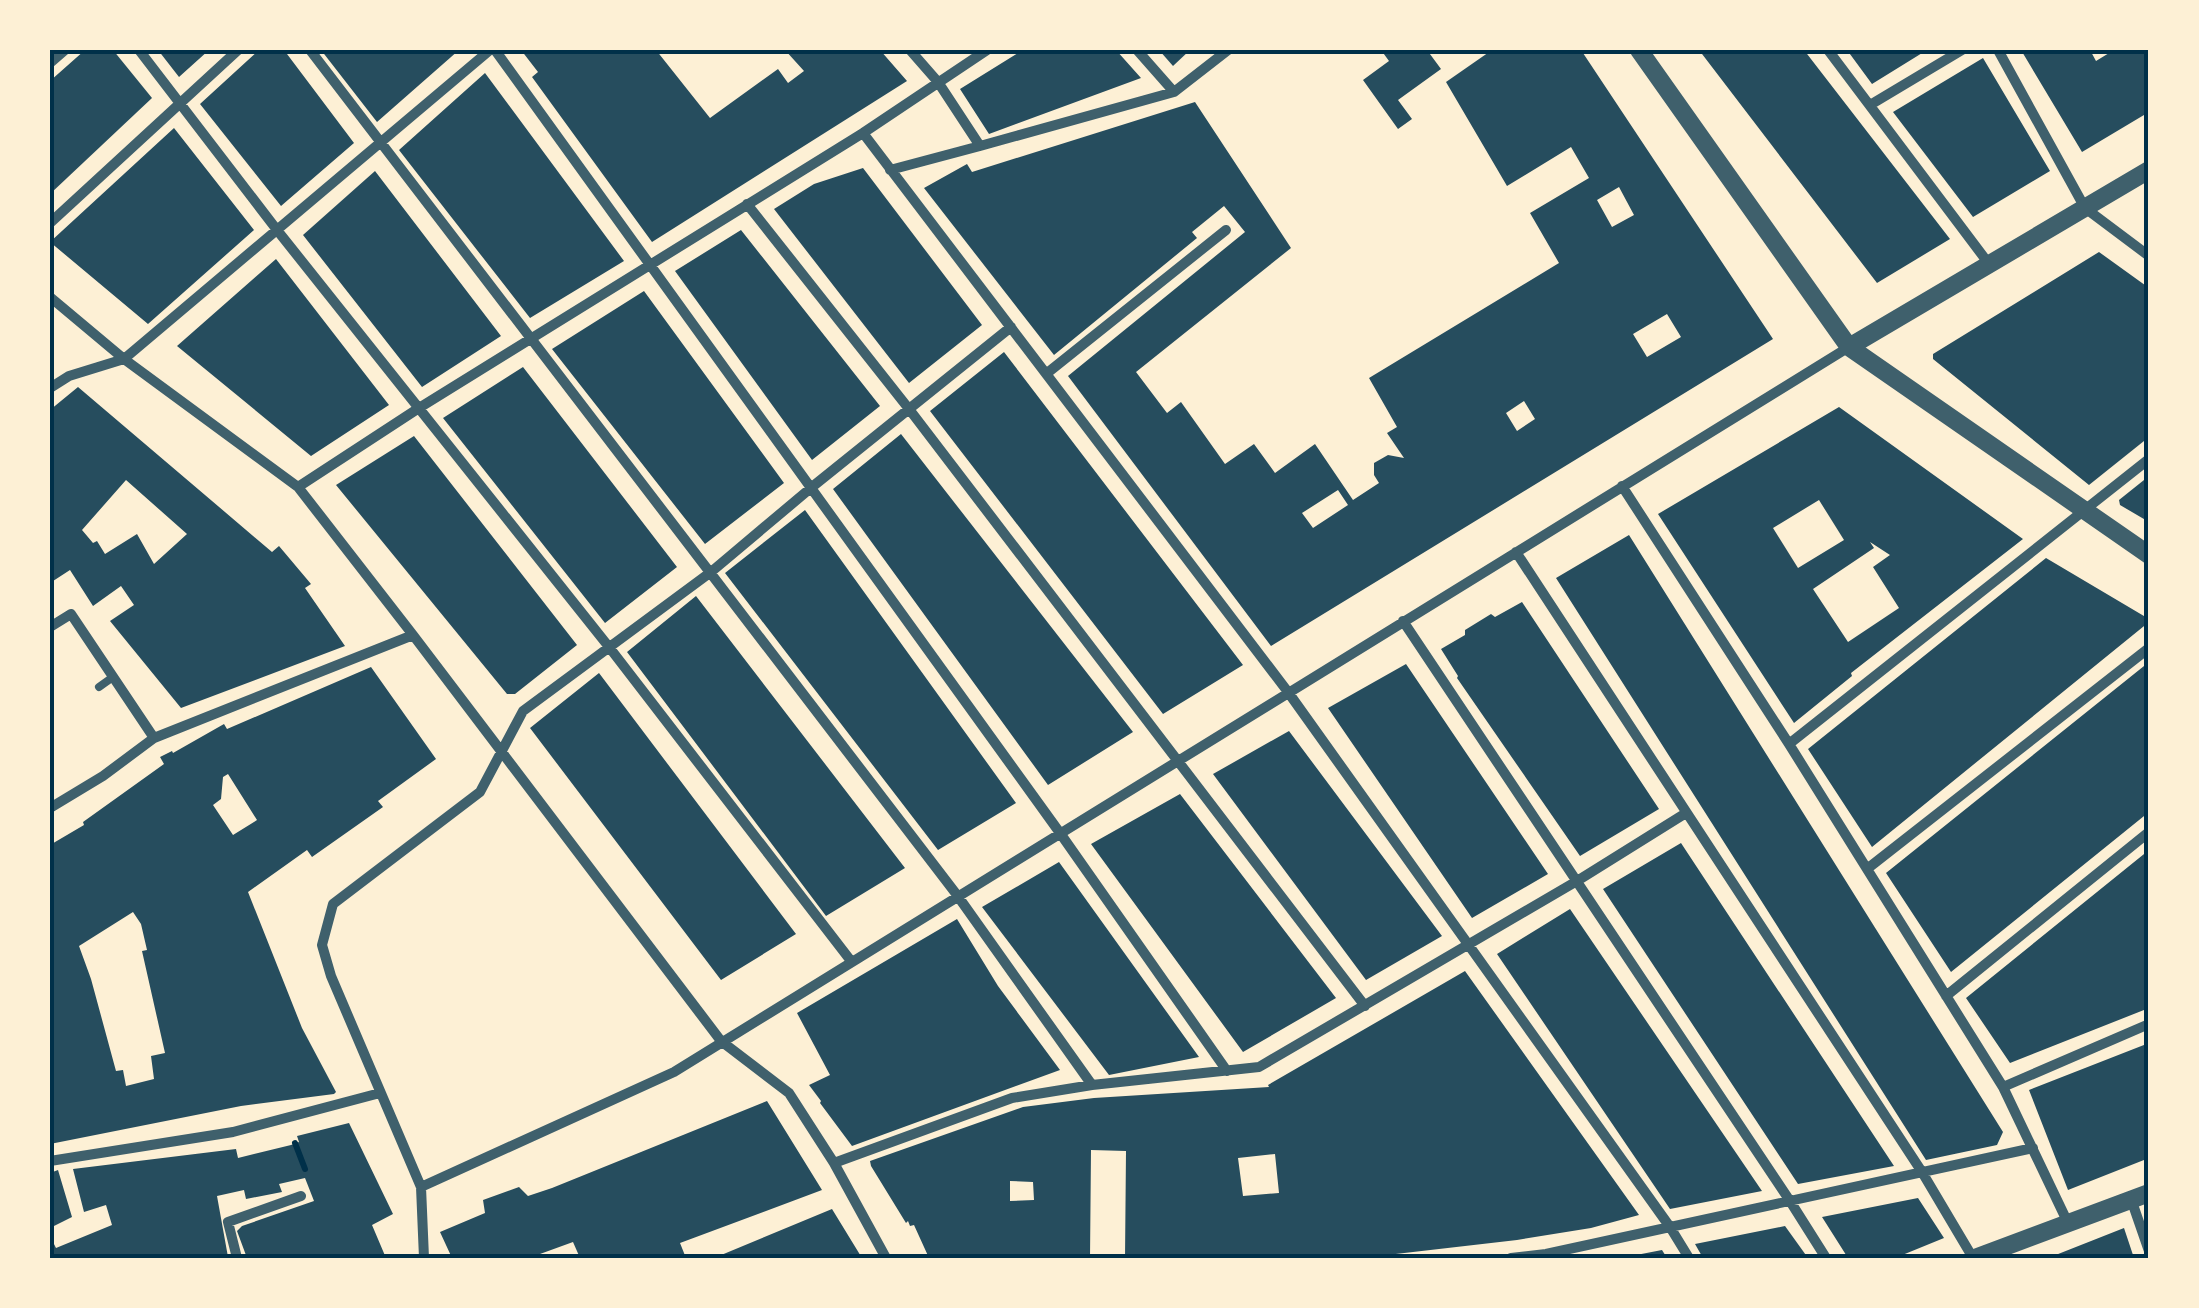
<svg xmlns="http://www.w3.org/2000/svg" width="2199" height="1308" font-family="Merriweather,serif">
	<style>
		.building { fill: #264d5e; fill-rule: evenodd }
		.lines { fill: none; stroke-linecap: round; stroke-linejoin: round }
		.path { stroke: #003049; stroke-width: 6 }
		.service { stroke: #3f606c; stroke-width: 8 }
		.minor { stroke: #3f606c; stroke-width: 10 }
		.tertiary { stroke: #3f606c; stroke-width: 18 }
		.neatline { fill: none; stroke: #003049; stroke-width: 4 }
	</style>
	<rect width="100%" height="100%" fill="#fdf0d5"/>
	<path class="building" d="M 85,50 L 113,50 L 152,98 L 50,194 L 50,81 Z
		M 158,50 L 209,50 L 179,77 Z
		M 259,50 L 284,50 L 354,143 L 281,206 L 200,104 Z
		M 321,50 L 459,50 L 377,122 Z
		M 521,50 L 656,50 L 710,118 L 778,69 L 788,83 L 804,71 L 785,50 L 880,50 L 907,81 L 652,242 L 532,77 L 538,72 Z
		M 1023,50 L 1116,50 L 1141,78 L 989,134 L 960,89 Z
		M 1159,50 L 1190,50 L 1173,66 Z
		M 1381,50 L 1427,50 L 1441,69 L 1398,100 L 1412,119 L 1398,129 L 1363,80 L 1389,61 Z
		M 1492,50 L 1581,50 L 1773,339 L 1271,646 L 1068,376 L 1245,232 L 1224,206 L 1192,232 L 1197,238 L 1054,355 L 924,188 L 967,164 L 972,172 L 1195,102 L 1291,248 L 1136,372 L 1167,413 L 1181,402 L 1225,464 L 1254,444 L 1275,473 L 1315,444 L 1353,500 L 1379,483 L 1374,475 L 1374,463 L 1388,455 L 1404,458 L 1387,433 L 1397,427 L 1369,378 L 1559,263 L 1530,213 L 1589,178 L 1571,147 L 1507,186 L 1446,82 ZM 1619,187 L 1634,215 L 1612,227 L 1597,200 ZM 1667,314 L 1681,337 L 1647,357 L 1633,334 ZM 1524,401 L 1535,419 L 1517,431 L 1506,413 ZM 1338,490 L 1348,505 L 1313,528 L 1302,513 Z
		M 1699,50 L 1804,50 L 1950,239 L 1877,283 Z
		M 1847,50 L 1927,50 L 1872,84 Z
		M 2021,50 L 2090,50 L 2096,61 L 2114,50 L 2149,50 L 2149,112 L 2082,152 Z
		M 1983,58 L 2050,171 L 1973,217 L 1893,112 Z
		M 485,73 L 624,261 L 530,318 L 399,150 Z
		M 174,128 L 254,230 L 148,324 L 50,242 Z
		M 863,168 L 982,325 L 909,383 L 774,209 L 814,184 Z
		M 375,171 L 501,336 L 422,387 L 303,235 Z
		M 741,230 L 880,406 L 812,460 L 675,271 Z
		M 2099,252 L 2149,288 L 2149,437 L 2089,485 L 1933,359 L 1933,354 Z
		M 276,259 L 389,405 L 311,456 L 177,346 Z
		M 644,291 L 784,483 L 705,544 L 552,349 Z
		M 1004,352 L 1243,665 L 1163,714 L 930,411 Z
		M 523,367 L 677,567 L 605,623 L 443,418 Z
		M 78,387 L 272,552 L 279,546 L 311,584 L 305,588 L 345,646 L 181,708 L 110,621 L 134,605 L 121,586 L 93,606 L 70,570 L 50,583 L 50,410 ZM 126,480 L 187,534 L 154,564 L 137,534 L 105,554 L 97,541 L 93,543 L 82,530 Z
		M 1839,407 L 2023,539 L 1851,673 L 1852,676 L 1794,723 L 1658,514 ZM 1819,500 L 1844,540 L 1798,568 L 1773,528 ZM 1870,542 L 1890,555 L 1873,567 L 1899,608 L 1848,642 L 1813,589 L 1874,548 Z
		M 901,434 L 1133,732 L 1048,785 L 833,489 Z
		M 414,436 L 577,645 L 515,694 L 507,694 L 336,485 Z
		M 2149,476 L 2149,522 L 2120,505 L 2119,500 Z
		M 805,510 L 1016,803 L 938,850 L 725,573 Z
		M 1629,535 L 2003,1132 L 1997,1145 L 1926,1160 L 1556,578 Z
		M 2046,558 L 2149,619 L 2149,622 L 1872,847 L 1808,749 Z
		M 696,596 L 905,868 L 826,916 L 627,652 Z
		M 1522,602 L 1659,809 L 1580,856 L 1457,678 L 1458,676 L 1441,649 L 1465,635 L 1465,630 L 1491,614 L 1495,617 Z
		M 2149,662 L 2149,812 L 1951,972 L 1886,873 Z
		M 1406,664 L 1548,874 L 1472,918 L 1328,708 Z
		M 371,667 L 436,759 L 378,801 L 383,807 L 312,857 L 307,850 L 248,892 L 302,1028 L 336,1092 L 334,1094 L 241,1106 L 50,1144 L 50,845 L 84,825 L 83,822 L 164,764 L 160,757 L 172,751 L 173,753 L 224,724 L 227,729 ZM 228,774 L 257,820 L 233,835 L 213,805 L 221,799 L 223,777 ZM 133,912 L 141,924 L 147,950 L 142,951 L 165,1053 L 151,1056 L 154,1079 L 126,1086 L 123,1070 L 116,1071 L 91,979 L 79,946 Z
		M 599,673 L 796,934 L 721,980 L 530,728 Z
		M 1289,731 L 1442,936 L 1366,980 L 1213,774 Z
		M 1180,794 L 1336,998 L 1243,1052 L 1091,844 Z
		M 1681,843 L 1894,1166 L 1798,1184 L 1603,889 Z
		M 2149,850 L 2149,1008 L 2010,1063 L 1966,998 Z
		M 1059,862 L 1199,1057 L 1109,1075 L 982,907 Z
		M 1570,909 L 1762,1191 L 1670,1209 L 1497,954 Z
		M 957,919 L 998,986 L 1060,1070 L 852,1146 L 820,1103 L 821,1101 L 809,1085 L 830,1075 L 797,1013 Z
		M 1465,971 L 1639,1215 L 1591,1228 L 1517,1240 L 1361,1258 L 1125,1258 L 1126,1151 L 1091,1150 L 1090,1258 L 929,1258 L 914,1225 L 910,1226 L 908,1221 L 906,1223 L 871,1166 L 870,1161 L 1023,1107 L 1094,1098 L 1269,1087 L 1268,1085 ZM 1275,1154 L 1279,1193 L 1243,1196 L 1238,1158 ZM 1010,1181 L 1033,1182 L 1034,1200 L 1010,1201 Z
		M 2149,1043 L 2149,1158 L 2068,1190 L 2029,1090 Z
		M 767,1101 L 822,1190 L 680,1243 L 686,1258 L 580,1258 L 573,1242 L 529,1258 L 452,1258 L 440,1232 L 485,1213 L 483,1200 L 519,1187 L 528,1196 L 552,1188 Z
		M 349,1123 L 393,1214 L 372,1225 L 386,1258 L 247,1258 L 237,1231 L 242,1226 L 314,1201 L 305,1178 L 279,1184 L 282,1192 L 246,1199 L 244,1190 L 217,1196 L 228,1257 L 226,1258 L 50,1258 L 50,1236 L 56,1248 L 112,1225 L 106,1205 L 84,1212 L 73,1169 L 236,1149 L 238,1158 L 291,1145 L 299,1142 L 297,1136 Z
		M 58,1170 L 72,1217 L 50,1228 L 50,1173 Z
		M 1918,1198 L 1944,1238 L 1895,1258 L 1848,1258 L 1822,1217 Z
		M 832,1209 L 862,1258 L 714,1258 Z
		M 1785,1226 L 1808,1258 L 1703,1258 L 1695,1244 Z
		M 2124,1228 L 2134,1258 L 2048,1258 Z
		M 1662,1250 L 1667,1258 L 1632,1258 L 1631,1256 Z"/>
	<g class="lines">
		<path class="path" d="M 295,1143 L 305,1169"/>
		<path class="service" d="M 99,687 L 113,677"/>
		<path class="minor" d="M 139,50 L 277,230 L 609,647 L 851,961
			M 310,50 L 957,895 L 1092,1085
			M 495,50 L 1060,833 L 1227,1071
			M 1137,50 L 1174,92
			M 1828,50 L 1989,264
			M 1998,50 L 2085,208 L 2149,256
			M 50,63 L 65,50
			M 1870,105 L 1962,50
			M 863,133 L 1288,692 L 1670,1227 L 1689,1258
			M 980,146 L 1174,92 L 1228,50
			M 890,170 L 980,146 L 938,82 L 910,50
			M 747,204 L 909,409 L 1365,1006
			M 50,223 L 238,50
			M 50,297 L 124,359 L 298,487 L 413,635 L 721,1041 L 789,1093 L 834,1163 L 886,1258
			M 1011,327 L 812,487 L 711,572 L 523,711 L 480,792 L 333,904 L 322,945 L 331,976 L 421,1187 L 674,1072 L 1849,347
			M 1046,374 L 1226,230
			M 50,388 L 69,376 L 124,359 L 490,50
			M 1622,486 L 1789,744 L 2003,1087 L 2068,1223
			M 298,487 L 419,408 L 863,133 L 987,50
			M 1516,552 L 1922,1172 L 1973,1258
			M 1403,621 L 1790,1201 L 1826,1258
			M 50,627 L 71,614 L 154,738
			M 1789,744 L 2149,459
			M 50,808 L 103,776 L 154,738 L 413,635
			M 1867,869 L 2149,648
			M 1946,996 L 2149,832
			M 2003,1087 L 2149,1024
			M 50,1161 L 233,1132 L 380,1093
			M 834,1163 L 1012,1098 L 1092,1085 L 1259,1067 L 1577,881 L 1686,813
			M 421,1187 L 424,1258
			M 2131,1199 L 2149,1251
			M 237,1258 L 228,1222 L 301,1196
			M 1511,1258 L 1546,1254 L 2033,1148"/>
		<path class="tertiary" d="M 1639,50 L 1849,347 L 2149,555
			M 1849,347 L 2149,170
			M 1975,1258 L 2149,1193"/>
	</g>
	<rect width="2199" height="1308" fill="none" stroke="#fdf0d5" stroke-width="105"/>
	<rect x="52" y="52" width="2094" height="1204" class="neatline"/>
</svg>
